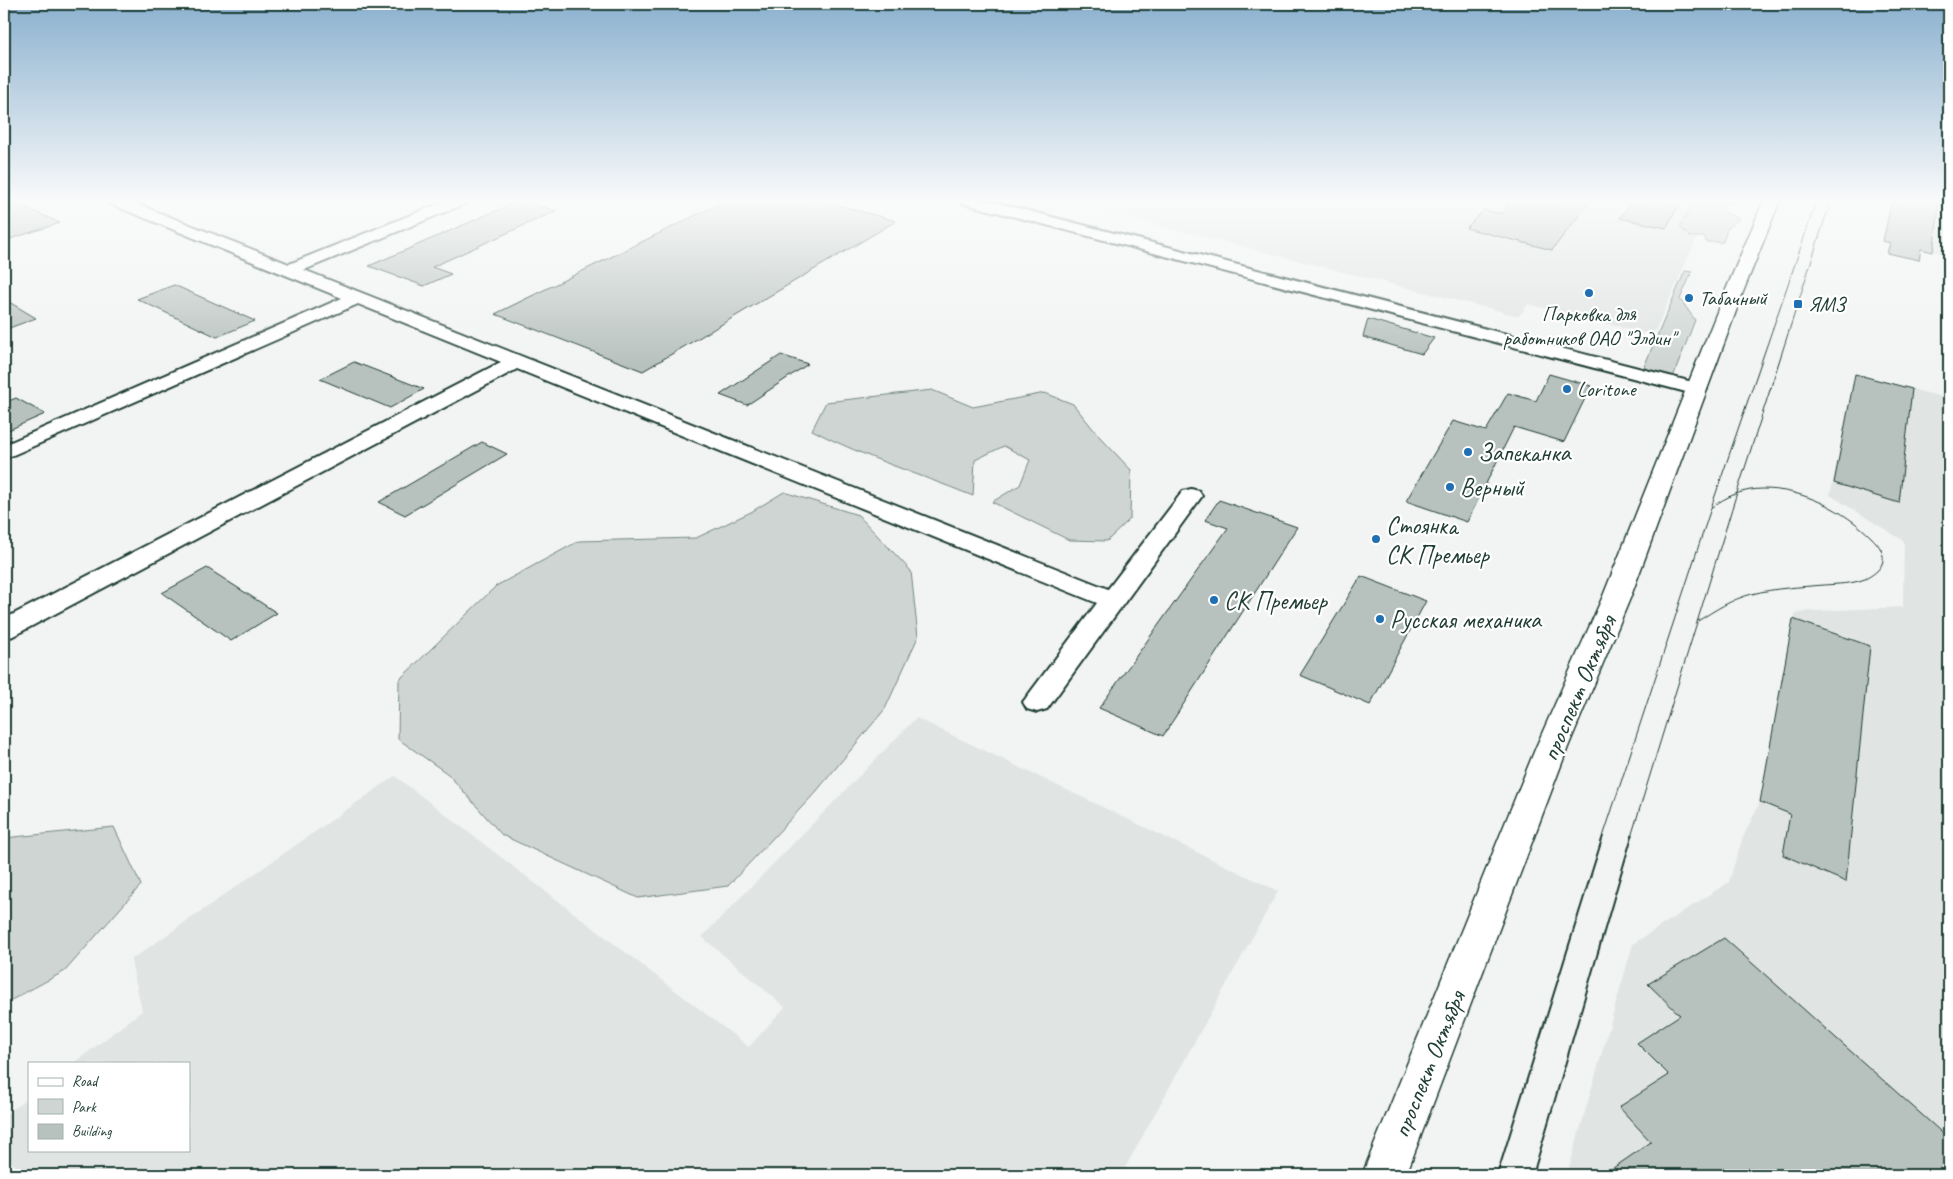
<svg xmlns="http://www.w3.org/2000/svg" width="1953" height="1179" font-family="Caveat,sans-serif">
	<style>
		.built { fill: #e0e4e3 }
		.green { fill: #ced5d3; stroke: #768984 }
		.building { fill: #b7c1bd; stroke: #1f3d34 }
		.lines { fill: none; stroke-linecap: round; stroke-linejoin: round }
		.minor-casing { stroke: #1f3d34; stroke-width: 4 }
		.primary-casing { stroke: #1f3d34; stroke-width: 3 }
		.minor { fill: #fff; fill-rule: evenodd }
		.primary { fill: #fff; fill-rule: evenodd }
		.tram-far1 { stroke: #1f3d34; stroke-width: 1 }
		.tram { stroke: #1f3d34; stroke-width: 2 }
		.poi-dot { fill: #1f6fb2; stroke: #fff; stroke-width: 2 }
		.labels { text-anchor: middle; stroke-width: 4.5; stroke-linejoin: round; paint-order: stroke }
		.far-poi-label { font-size: 21px; fill: #1f3d34; stroke: #fff; text-anchor: start }
		.poi-label { font-size: 25px; fill: #1f3d34; stroke: #fff; text-anchor: start }
		.street-label { font-size: 25px; fill: #1f3d34; stroke: #fff }
	</style>
	<rect width="100%" height="100%" fill="#f2f3f3"/>
	<filter id="ink" filterUnits="userSpaceOnUse"><feTurbulence type="fractalNoise" baseFrequency=".02" numOctaves="2"/><feDisplacementMap in="SourceGraphic" scale="10" xChannelSelector="R" yChannelSelector="G"/><feConvolveMatrix kernelMatrix="1 2 1 2 8 2 1 2 1" color-interpolation-filters="sRGB"/></filter>
	<g filter="url(#ink)">
		<path class="built" d="M 1056,200 L 1702,200 L 1700,232 L 1653,335 L 1528,304 L 1519,316 Z
			M 1892,200 L 1949,200 L 1949,255 L 1883,241 Z
			M 1855,374 L 1949,399 L 1949,1175 L 1567,1175 L 1633,944 L 1729,882 L 1742,840 L 1760,802 L 1793,619 L 1797,612 L 1903,607 L 1904,541 L 1830,495 Z
			M 916,718 L 1278,891 L 1121,1175 L 25,1175 L 4,1155 L 4,1116 L 29,1097 L 29,1150 L 189,1150 L 189,1063 L 74,1063 L 142,1011 L 131,960 L 395,776 L 749,1047 L 785,1007 L 702,937 Z"/>
		<path class="green" d="M 1694,200 L 1744,200 L 1743,203 L 1719,203 L 1725,212 L 1739,219 L 1727,229 L 1723,242 L 1706,242 L 1705,237 L 1690,237 L 1680,227 Z
			M 1685,271 L 1692,272 L 1680,299 L 1695,320 L 1673,377 L 1643,369 Z
			M 932,390 L 973,407 L 1045,393 L 1073,404 L 1098,435 L 1131,470 L 1130,519 L 1107,541 L 1069,540 L 992,502 L 1020,485 L 1030,460 L 1004,446 L 975,460 L 973,496 C 919,474 863,457 812,430 L 826,402 Z
			M 784,492 L 858,515 L 911,571 L 918,637 L 885,709 L 815,793 L 728,886 L 638,898 L 502,835 L 448,774 L 398,739 L 399,680 L 496,586 L 579,541 L 696,538 L 751,512 Z
			M 114,827 L 141,885 L 65,971 L 4,1004 L 4,838 Z"/>
		<path class="building" d="M 4,200 L 9,200 L 60,223 L 4,241 Z
			M 521,200 L 556,211 L 432,267 L 451,274 L 424,286 L 369,266 Z
			M 727,200 L 820,200 L 896,221 L 643,371 L 495,314 Z
			M 1512,200 L 1591,200 L 1552,250 L 1466,228 L 1484,210 L 1501,214 Z
			M 1633,200 L 1682,200 L 1666,228 L 1620,218 Z
			M 1892,200 L 1940,200 L 1933,252 L 1921,249 L 1919,260 L 1887,253 L 1890,243 L 1883,241 Z
			M 174,285 L 255,321 L 217,337 L 137,299 Z
			M 4,299 L 36,318 L 4,330 Z
			M 1368,319 L 1434,338 L 1422,354 L 1363,337 Z
			M 781,355 L 808,364 L 747,405 L 720,395 Z
			M 354,362 L 424,389 L 390,408 L 320,379 Z
			M 1549,374 L 1591,386 L 1564,442 L 1514,427 L 1467,522 L 1406,501 L 1453,421 L 1486,431 L 1508,393 L 1536,401 Z
			M 1855,374 L 1912,389 L 1899,503 L 1834,483 Z
			M 16,398 L 45,414 L 4,432 L 4,403 Z
			M 482,442 L 507,454 L 405,515 L 379,502 Z
			M 1219,500 L 1297,527 L 1163,736 L 1099,708 L 1228,528 L 1205,520 Z
			M 207,568 L 277,613 L 231,641 L 162,593 Z
			M 1361,576 L 1426,601 L 1370,705 L 1300,675 Z
			M 1793,619 L 1870,646 L 1846,882 L 1783,855 L 1790,814 L 1760,802 Z
			M 1724,938 L 1949,1139 L 1949,1175 L 1603,1175 L 1651,1142 L 1619,1107 L 1669,1075 L 1637,1043 L 1680,1015 L 1648,984 Z"/>
		<g class="lines">
			<g class="minor-casing">
				<path id="minor" d="M 106,200 L 127,200 L 289,264 L 448,200 L 469,200 L 467,203 L 304,270 L 1108,589 L 1183,491 L 1191,489 L 1199,491 L 1202,496 L 1047,709 L 1037,712 L 1027,709 L 1023,702 L 1097,603 L 517,369 L 13,636 L 4,639 L 4,619 L 501,362 L 358,304 L 4,459 L 4,445 L 342,298 L 108,203 Z
					M 960,200 L 986,200 L 1704,385 L 1707,389 L 1704,393 L 1697,395 L 1690,393 L 962,203 Z"/>
			</g>
			<g class="primary-casing">
				<path id="primary" d="M 1764,200 L 1780,200 L 1743,292 L 1631,596 L 1568,747 L 1406,1175 L 1362,1175 L 1536,747 L 1603,596 L 1725,292 Z"/>
			</g>
			<use href="#minor" class="minor"/>
			<use href="#primary" class="primary"/>
			<path class="tram-far1" d="M 1698,621 C 1715,610 1732,599 1752,594 C 1775,588 1800,587 1824,585 C 1837,584 1852,584 1865,579 C 1871,576 1879,571 1882,564 C 1886,554 1879,545 1872,538 C 1844,510 1803,489 1763,489 C 1744,489 1726,496 1711,508
				M 1603,837 L 1715,496 L 1817,200
				M 1631,837 L 1734,502 L 1831,200"/>
			<path class="tram" d="M 1497,1175 L 1603,836
				M 1533,1175 L 1632,836"/>
		</g>
	</g>
	<linearGradient id="sky" x2="0" y2="1"><stop stop-color="#8bb1cf"/><stop offset="0.55" stop-color="#f9fafa"/><stop offset="1" stop-color="#f9fafa" stop-opacity="0"/></linearGradient>
	<rect width="1953" height="365" fill="url(#sky)"/>
	<g class="poi-dot">
		<circle cx="1589" cy="293" r="5"/>
		<circle cx="1689" cy="298" r="5"/>
		<rect x="1793" y="299" width="10" height="10" rx="2.5"/>
		<circle cx="1567" cy="389" r="5"/>
		<circle cx="1468" cy="452" r="5"/>
		<circle cx="1450" cy="487" r="5"/>
		<circle cx="1376" cy="539" r="5"/>
		<circle cx="1214" cy="600" r="5"/>
		<circle cx="1380" cy="619" r="5"/>
	</g>
	<g class="labels">
		<g class="far-poi-label">
			<text x="1699" y="305">Табачный</text>
			<text x="1808" y="311">ЯМЗ</text>
			<text x="1589" y="321" text-anchor="middle">Парковка для<tspan x="1589" dy="24">работников ОАО "Элдин"</tspan></text>
			<text x="1577" y="396">Loritone</text>
		</g>
		<g class="poi-label">
			<text x="1478" y="461">Запеканка</text>
			<text x="1460" y="496">Верный</text>
			<text x="1386" y="534">Стоянка<tspan x="1386" dy="29">СК Премьер</tspan></text>
			<text x="1224" y="609">СК Премьер</text>
			<text x="1390" y="628">Русская механика</text>
		</g>
		<g class="street-label">
			<text transform="translate(1578 688) rotate(-67)" y="9">проспект Октября</text>
			<text transform="translate(1428 1064) rotate(-68)" y="9">проспект Октября</text>
		</g>
	</g>
	<rect width="1953" height="1179" fill="none" stroke="#fff" stroke-width="20"/>
	<rect x="10" y="10" width="1933" height="1159" fill="none" stroke="#1f3d34" stroke-width="2" filter="url(#ink)"/>
	<rect x="28" y="1062" width="162" height="90" fill="#ffffff" stroke="#a5b1ae"/>
	<rect x="38" y="1078" width="25" height="8" fill="#ffffff" stroke="#a5b1ae"/>
	<text x="72" y="1086" font-size="15" fill="#1f3d34">Road</text>
	<rect x="38" y="1099" width="25" height="15" fill="#ced5d3" stroke="#a5b1ae"/>
	<text x="72" y="1112" font-size="15" fill="#1f3d34">Park</text>
	<rect x="38" y="1124" width="25" height="15" fill="#b7c1bd" stroke="#a5b1ae"/>
	<text x="72" y="1136" font-size="15" fill="#1f3d34">Building</text>
</svg>
